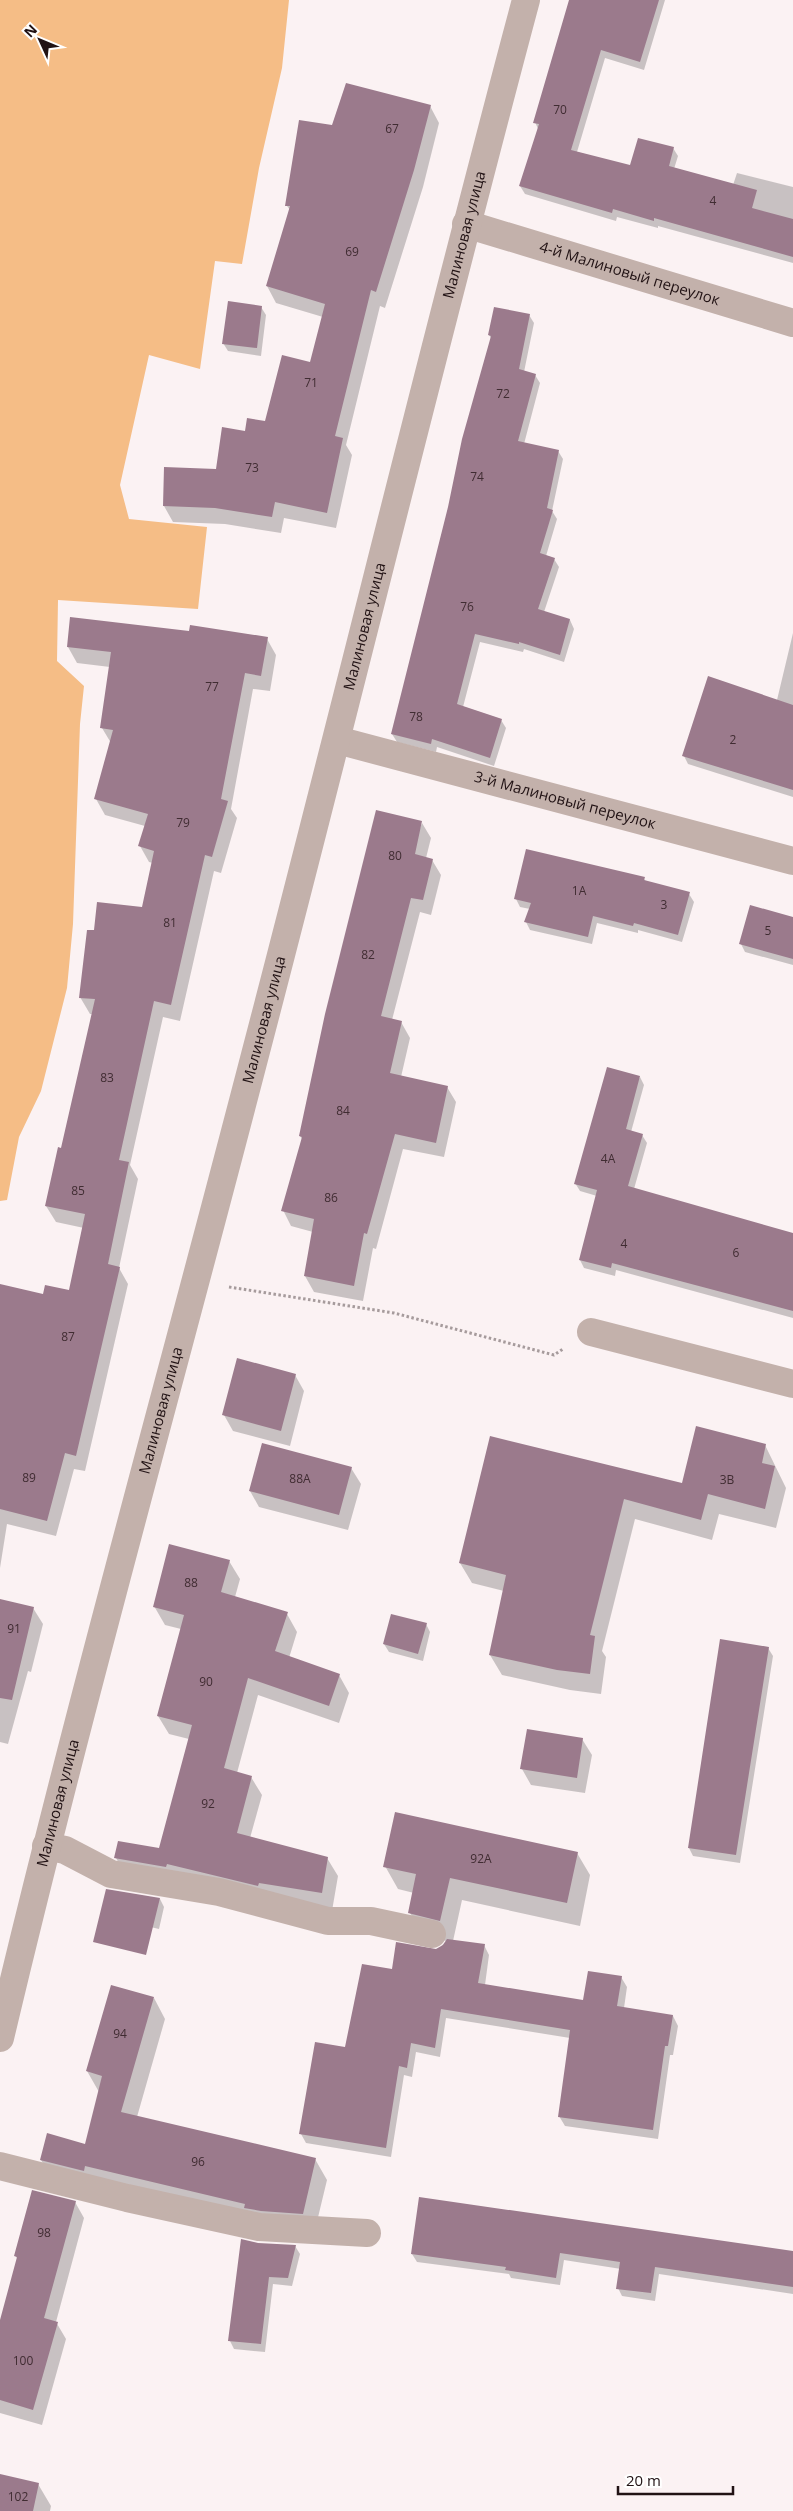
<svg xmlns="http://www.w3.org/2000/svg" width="793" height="2511" font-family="'Open Sans',sans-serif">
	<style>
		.green { fill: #f5bd86 }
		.shadow { fill: #0003 }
		.building { fill: #9b7a8c }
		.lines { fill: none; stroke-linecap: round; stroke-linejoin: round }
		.path { stroke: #a69b9c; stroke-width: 3; stroke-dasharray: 2.5 2.5; stroke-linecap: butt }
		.minor { stroke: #c3b1ab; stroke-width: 28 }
		.labels { text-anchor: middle; stroke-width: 4; stroke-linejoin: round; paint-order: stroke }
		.number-label { font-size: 12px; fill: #402c32 }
		.street-label { font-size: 15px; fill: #211214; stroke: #fff }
	</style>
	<rect width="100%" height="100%" fill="#fbf2f3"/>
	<path class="green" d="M 0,0 L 289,0 L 282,68 L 259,168 L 242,264 L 215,261 L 200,369 L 149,355 L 120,485 L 129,519 L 207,527 L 198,609 L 58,600 L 57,661 L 84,686 L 80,724 L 73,924 L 67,988 L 41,1091 L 19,1137 L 7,1200 L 0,1201 Z"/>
	<path class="shadow" d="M 574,0 L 665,0 L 644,70 L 605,58 L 577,152 L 631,167 L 673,148 L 678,156 L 674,169 L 733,185 L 737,173 L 793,187 L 793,263 L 658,226 L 658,228 L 617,217 L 616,221 L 525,194 L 520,186 L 538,129 L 535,122 Z
		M 430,106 L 439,123 L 423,187 L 385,308 L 380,306 L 346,445 L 352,455 L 336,528 L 284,518 L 281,533 L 225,524 L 173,522 L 164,506 L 165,469 L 217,470 L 246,432 L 266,422 L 311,363 L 323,317 L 276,303 L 267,286 L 290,210 L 287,206 L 333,127 Z
		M 261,307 L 266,315 L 261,356 L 228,351 L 223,343 Z
		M 529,315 L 534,323 L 524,372 L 535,375 L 540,383 L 524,444 L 558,451 L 563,459 L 552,511 L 557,519 L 546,556 L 554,559 L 559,567 L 544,612 L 570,620 L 574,629 L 564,662 L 524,649 L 523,652 L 480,642 L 463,707 L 501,720 L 506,728 L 494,766 L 437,747 L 436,752 L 397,742 L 392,734 L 491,338 L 489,335 Z
		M 190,632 L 267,639 L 276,655 L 270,691 L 253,689 L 231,809 L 237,818 L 221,873 L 214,871 L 180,1021 L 163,1017 L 130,1165 L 138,1179 L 119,1268 L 128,1284 L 85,1471 L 74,1469 L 56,1536 L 7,1524 L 0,1568 L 0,1286 L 44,1296 L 70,1291 L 84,1228 L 56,1222 L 46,1206 L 62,1149 L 93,1014 L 90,1014 L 80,997 L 95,932 L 143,908 L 153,863 L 149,862 L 140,846 L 145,826 L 105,815 L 96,799 L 111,743 L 102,728 L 110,667 L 77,663 L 68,647 Z
		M 793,633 L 793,797 L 688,764 L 684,756 L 777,700 Z
		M 422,823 L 431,838 L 426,858 L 432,860 L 441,875 L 431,915 L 420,912 L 392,1020 L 401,1022 L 410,1038 L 401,1077 L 447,1087 L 456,1102 L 444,1157 L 403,1149 L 376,1249 L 373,1248 L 363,1301 L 314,1292 L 305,1276 L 313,1232 L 291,1226 L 283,1210 L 302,1139 L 300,1136 Z
		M 644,878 L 646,882 L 689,894 L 694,902 L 682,942 L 638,930 L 638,933 L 597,923 L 592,944 L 530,930 L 526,922 L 530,909 L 520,907 L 516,899 Z
		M 793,919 L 793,965 L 745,952 L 741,944 Z
		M 640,1077 L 644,1085 L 631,1132 L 642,1135 L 647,1143 L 634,1189 L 793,1234 L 793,1318 L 616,1270 L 615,1276 L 584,1268 L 580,1260 L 597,1196 L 580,1191 L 575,1183 Z
		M 295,1375 L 304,1391 L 290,1446 L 233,1431 L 224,1415 Z
		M 491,1438 L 683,1485 L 765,1445 L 786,1488 L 776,1528 L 719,1514 L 712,1540 L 635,1519 L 602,1651 L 606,1657 L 601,1694 L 570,1690 L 502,1675 L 490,1655 L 504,1591 L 472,1583 L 460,1563 Z
		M 351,1468 L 361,1484 L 348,1530 L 259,1507 L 250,1491 Z
		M 229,1561 L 240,1579 L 235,1597 L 287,1614 L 297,1632 L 289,1658 L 339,1675 L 349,1693 L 339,1723 L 258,1695 L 237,1773 L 251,1777 L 262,1795 L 250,1838 L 327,1858 L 338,1876 L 332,1911 L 126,1876 L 116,1858 L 160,1850 L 189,1739 L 169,1734 L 158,1716 L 181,1629 L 165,1625 L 154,1606 Z
		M 0,1600 L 33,1608 L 43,1624 L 31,1672 L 28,1671 L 8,1744 L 0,1742 Z
		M 426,1624 L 430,1632 L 423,1661 L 389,1652 L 384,1644 Z
		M 768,1648 L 773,1656 L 740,1863 L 693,1856 L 689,1848 Z
		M 582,1739 L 592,1755 L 585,1793 L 531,1785 L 522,1769 Z
		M 577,1853 L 590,1875 L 580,1926 L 462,1900 L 453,1941 L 484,1945 L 489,1955 L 485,1985 L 584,2002 L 621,1977 L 627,1987 L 624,2008 L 673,2016 L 678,2026 L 673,2055 L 670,2055 L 658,2139 L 565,2126 L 559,2116 L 570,2038 L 446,2018 L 440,2057 L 416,2052 L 412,2077 L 404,2075 L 391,2157 L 306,2143 L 301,2134 L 346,2049 L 393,1970 L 438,1950 L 446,1941 L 423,1935 L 410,1913 L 414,1893 L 398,1889 L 385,1866 Z
		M 160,1899 L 164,1907 L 159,1929 L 107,1917 Z
		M 154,1998 L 165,2019 L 137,2117 L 315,2159 L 327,2180 L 314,2234 L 53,2180 L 41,2160 L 86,2146 L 99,2092 L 87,2071 Z
		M 420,2199 L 793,2253 L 793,2294 L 659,2274 L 655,2301 L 622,2296 L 618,2288 L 621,2269 L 564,2260 L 560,2285 L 511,2278 L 509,2274 L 417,2262 L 412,2254 Z
		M 75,2202 L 84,2218 L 56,2322 L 66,2339 L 42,2425 L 0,2413 L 0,2324 L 18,2260 L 15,2255 Z
		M 258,2244 L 295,2246 L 300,2254 L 292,2286 L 273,2284 L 265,2352 L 234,2349 L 230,2341 Z
		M 0,2475 L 38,2484 L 51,2506 L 50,2511 L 0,2511 Z"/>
	<path class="building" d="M 569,0 L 659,0 L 640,62 L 601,50 L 571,150 L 630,165 L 638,138 L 674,147 L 669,166 L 757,190 L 752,208 L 793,219 L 793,257 L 654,218 L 654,221 L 613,209 L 612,213 L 519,186 L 539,124 L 533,123 Z
		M 346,83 L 431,105 L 414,170 L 376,292 L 371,290 L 335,436 L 343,438 L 327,513 L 275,502 L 272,517 L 215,508 L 163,506 L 164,467 L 216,469 L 222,427 L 245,431 L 247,418 L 265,421 L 282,355 L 310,362 L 325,304 L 266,286 L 290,206 L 285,206 L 299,120 L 332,125 Z
		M 228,301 L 262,306 L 257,348 L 222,344 Z
		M 494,307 L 530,314 L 519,369 L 536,374 L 518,441 L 559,450 L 547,508 L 553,510 L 540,553 L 555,558 L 538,609 L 570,619 L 560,655 L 519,642 L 519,644 L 475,634 L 457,704 L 502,719 L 490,758 L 432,739 L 431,744 L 391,734 L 448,507 L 462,439 L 491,336 L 488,335 Z
		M 70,617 L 189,631 L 190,625 L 268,637 L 261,676 L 245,673 L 221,799 L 228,801 L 212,857 L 205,855 L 171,1005 L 154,1001 L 119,1160 L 129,1162 L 108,1264 L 120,1267 L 76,1456 L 65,1453 L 47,1521 L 0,1509 L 0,1284 L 43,1294 L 45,1285 L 69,1290 L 85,1214 L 45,1206 L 58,1147 L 61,1148 L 95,999 L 79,998 L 87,930 L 94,930 L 97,902 L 142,907 L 154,851 L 138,846 L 148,814 L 94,799 L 113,730 L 100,728 L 111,652 L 67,647 Z
		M 708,676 L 793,705 L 793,790 L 682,756 Z
		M 376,810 L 422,821 L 415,854 L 433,859 L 423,900 L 411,898 L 381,1016 L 402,1021 L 390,1073 L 448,1086 L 436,1143 L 395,1134 L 367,1234 L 364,1233 L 354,1286 L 304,1276 L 314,1219 L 281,1211 L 302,1137 L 299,1136 L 325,1014 Z
		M 526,849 L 645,877 L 644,880 L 690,892 L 678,935 L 634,923 L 633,926 L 593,916 L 588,937 L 524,922 L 531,903 L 514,899 Z
		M 750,905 L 793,917 L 793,959 L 739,944 Z
		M 607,1067 L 640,1076 L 626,1129 L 643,1134 L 628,1186 L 793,1233 L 793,1311 L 612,1263 L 611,1268 L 579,1260 L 597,1190 L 574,1184 Z
		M 237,1358 L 296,1374 L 281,1431 L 222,1415 Z
		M 696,1426 L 766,1444 L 762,1463 L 775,1466 L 765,1509 L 708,1494 L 701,1520 L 624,1499 L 590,1635 L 595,1636 L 590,1674 L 557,1670 L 489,1655 L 506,1575 L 459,1563 L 490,1436 L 682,1483 Z
		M 262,1443 L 352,1467 L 339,1515 L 249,1491 Z
		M 169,1544 L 230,1560 L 221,1592 L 288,1612 L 275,1651 L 340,1674 L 329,1706 L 248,1678 L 224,1768 L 252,1776 L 237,1833 L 328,1857 L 322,1893 L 259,1883 L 258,1886 L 167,1864 L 166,1867 L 114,1858 L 118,1841 L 159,1848 L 192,1725 L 157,1716 L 184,1615 L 153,1607 Z
		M 0,1599 L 34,1607 L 12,1700 L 0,1698 Z
		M 391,1614 L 427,1623 L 418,1654 L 383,1644 Z
		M 720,1639 L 769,1647 L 736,1855 L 688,1848 Z
		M 527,1729 L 583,1738 L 577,1778 L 520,1769 Z
		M 395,1812 L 578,1852 L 567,1903 L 450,1878 L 440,1921 L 408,1913 L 416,1874 L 383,1867 Z
		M 106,1889 L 160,1898 L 146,1955 L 93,1942 Z
		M 447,1939 L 485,1944 L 478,1983 L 583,2000 L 588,1971 L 622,1976 L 617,2006 L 673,2015 L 668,2046 L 665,2046 L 653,2130 L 558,2117 L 570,2030 L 441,2009 L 435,2048 L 411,2043 L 407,2068 L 399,2066 L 386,2148 L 299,2134 L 315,2042 L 345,2047 L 362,1964 L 392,1969 L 396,1942 L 436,1949 L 443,1945 Z
		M 111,1985 L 154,1997 L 121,2112 L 316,2158 L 303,2214 L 261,2211 L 244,2208 L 245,2204 L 85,2166 L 84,2171 L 40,2160 L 47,2133 L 85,2144 L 102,2076 L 86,2071 Z
		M 32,2190 L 76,2201 L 44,2318 L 58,2322 L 33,2410 L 0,2400 L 0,2320 L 17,2257 L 14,2256 Z
		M 419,2197 L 793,2251 L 793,2287 L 655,2267 L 651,2293 L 616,2289 L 620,2262 L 560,2253 L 556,2278 L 505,2270 L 506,2267 L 411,2254 Z
		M 241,2239 L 258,2243 L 296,2245 L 288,2278 L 269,2277 L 261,2344 L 228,2341 Z
		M 0,2474 L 39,2483 L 33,2511 L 0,2511 Z"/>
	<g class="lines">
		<path class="path" d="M 229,1287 L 394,1313 L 554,1355 L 563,1349"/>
		<g class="minor">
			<path id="s1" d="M 466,224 L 793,323"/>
			<path id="s2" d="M 337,740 L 793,861"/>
			<path d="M 591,1332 L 793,1384"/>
			<path d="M 46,1846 L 65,1850 L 111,1874 L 219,1892 L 328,1921 L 371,1921 L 432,1934"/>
			<path id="s3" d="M 0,2038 C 78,1709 170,1383 255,1055 C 347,704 432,351 526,0"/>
			<path d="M 0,2166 L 127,2198 L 259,2227 L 367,2233"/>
		</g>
	</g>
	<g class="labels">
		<g class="number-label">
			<text x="560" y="114">70</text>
			<text x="392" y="133">67</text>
			<text x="713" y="205">4</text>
			<text x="352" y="256">69</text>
			<text x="311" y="387">71</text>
			<text x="503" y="398">72</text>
			<text x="252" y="472">73</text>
			<text x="477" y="481">74</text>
			<text x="467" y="611">76</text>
			<text x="212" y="691">77</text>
			<text x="416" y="721">78</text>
			<text x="733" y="744">2</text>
			<text x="183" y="827">79</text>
			<text x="395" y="860">80</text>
			<text x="579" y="895">1А</text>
			<text x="664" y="909">3</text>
			<text x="170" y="927">81</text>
			<text x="768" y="935">5</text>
			<text x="368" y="959">82</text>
			<text x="107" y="1082">83</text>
			<text x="343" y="1115">84</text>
			<text x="608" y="1163">4А</text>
			<text x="78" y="1195">85</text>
			<text x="331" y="1202">86</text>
			<text x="624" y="1248">4</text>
			<text x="736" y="1257">6</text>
			<text x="68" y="1341">87</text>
			<text x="29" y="1482">89</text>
			<text x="300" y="1483">88А</text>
			<text x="727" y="1484">3В</text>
			<text x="191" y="1587">88</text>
			<text x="14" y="1633">91</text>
			<text x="206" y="1686">90</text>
			<text x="208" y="1808">92</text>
			<text x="481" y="1863">92А</text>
			<text x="120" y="2038">94</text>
			<text x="198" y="2166">96</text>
			<text x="44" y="2237">98</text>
			<text x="23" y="2365">100</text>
			<text x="18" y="2501">102</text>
		</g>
		<g class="street-label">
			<text dy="5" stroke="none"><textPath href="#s3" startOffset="1862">Малиновая улица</textPath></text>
			<text dy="5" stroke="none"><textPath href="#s1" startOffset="171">4-й Малиновый переулок</textPath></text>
			<text dy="5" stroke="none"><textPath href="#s3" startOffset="1458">Малиновая улица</textPath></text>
			<text dy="5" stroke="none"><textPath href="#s2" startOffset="236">3-й Малиновый переулок</textPath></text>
			<text dy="5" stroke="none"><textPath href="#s3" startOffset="1052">Малиновая улица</textPath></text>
			<text dy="5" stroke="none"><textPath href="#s3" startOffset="648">Малиновая улица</textPath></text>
			<text dy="5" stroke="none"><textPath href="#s3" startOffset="242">Малиновая улица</textPath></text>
		</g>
	</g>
	<g transform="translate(40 40) rotate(314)" stroke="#ffffff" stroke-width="4" paint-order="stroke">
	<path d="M0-4L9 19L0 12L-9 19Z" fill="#211214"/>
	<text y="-8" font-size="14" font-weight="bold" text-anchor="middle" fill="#211214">N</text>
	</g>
	<path d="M618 2486v8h115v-8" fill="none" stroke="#211214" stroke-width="2.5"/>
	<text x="626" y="2486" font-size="15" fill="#211214" stroke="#ffffff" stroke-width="4" paint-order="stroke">20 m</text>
</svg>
